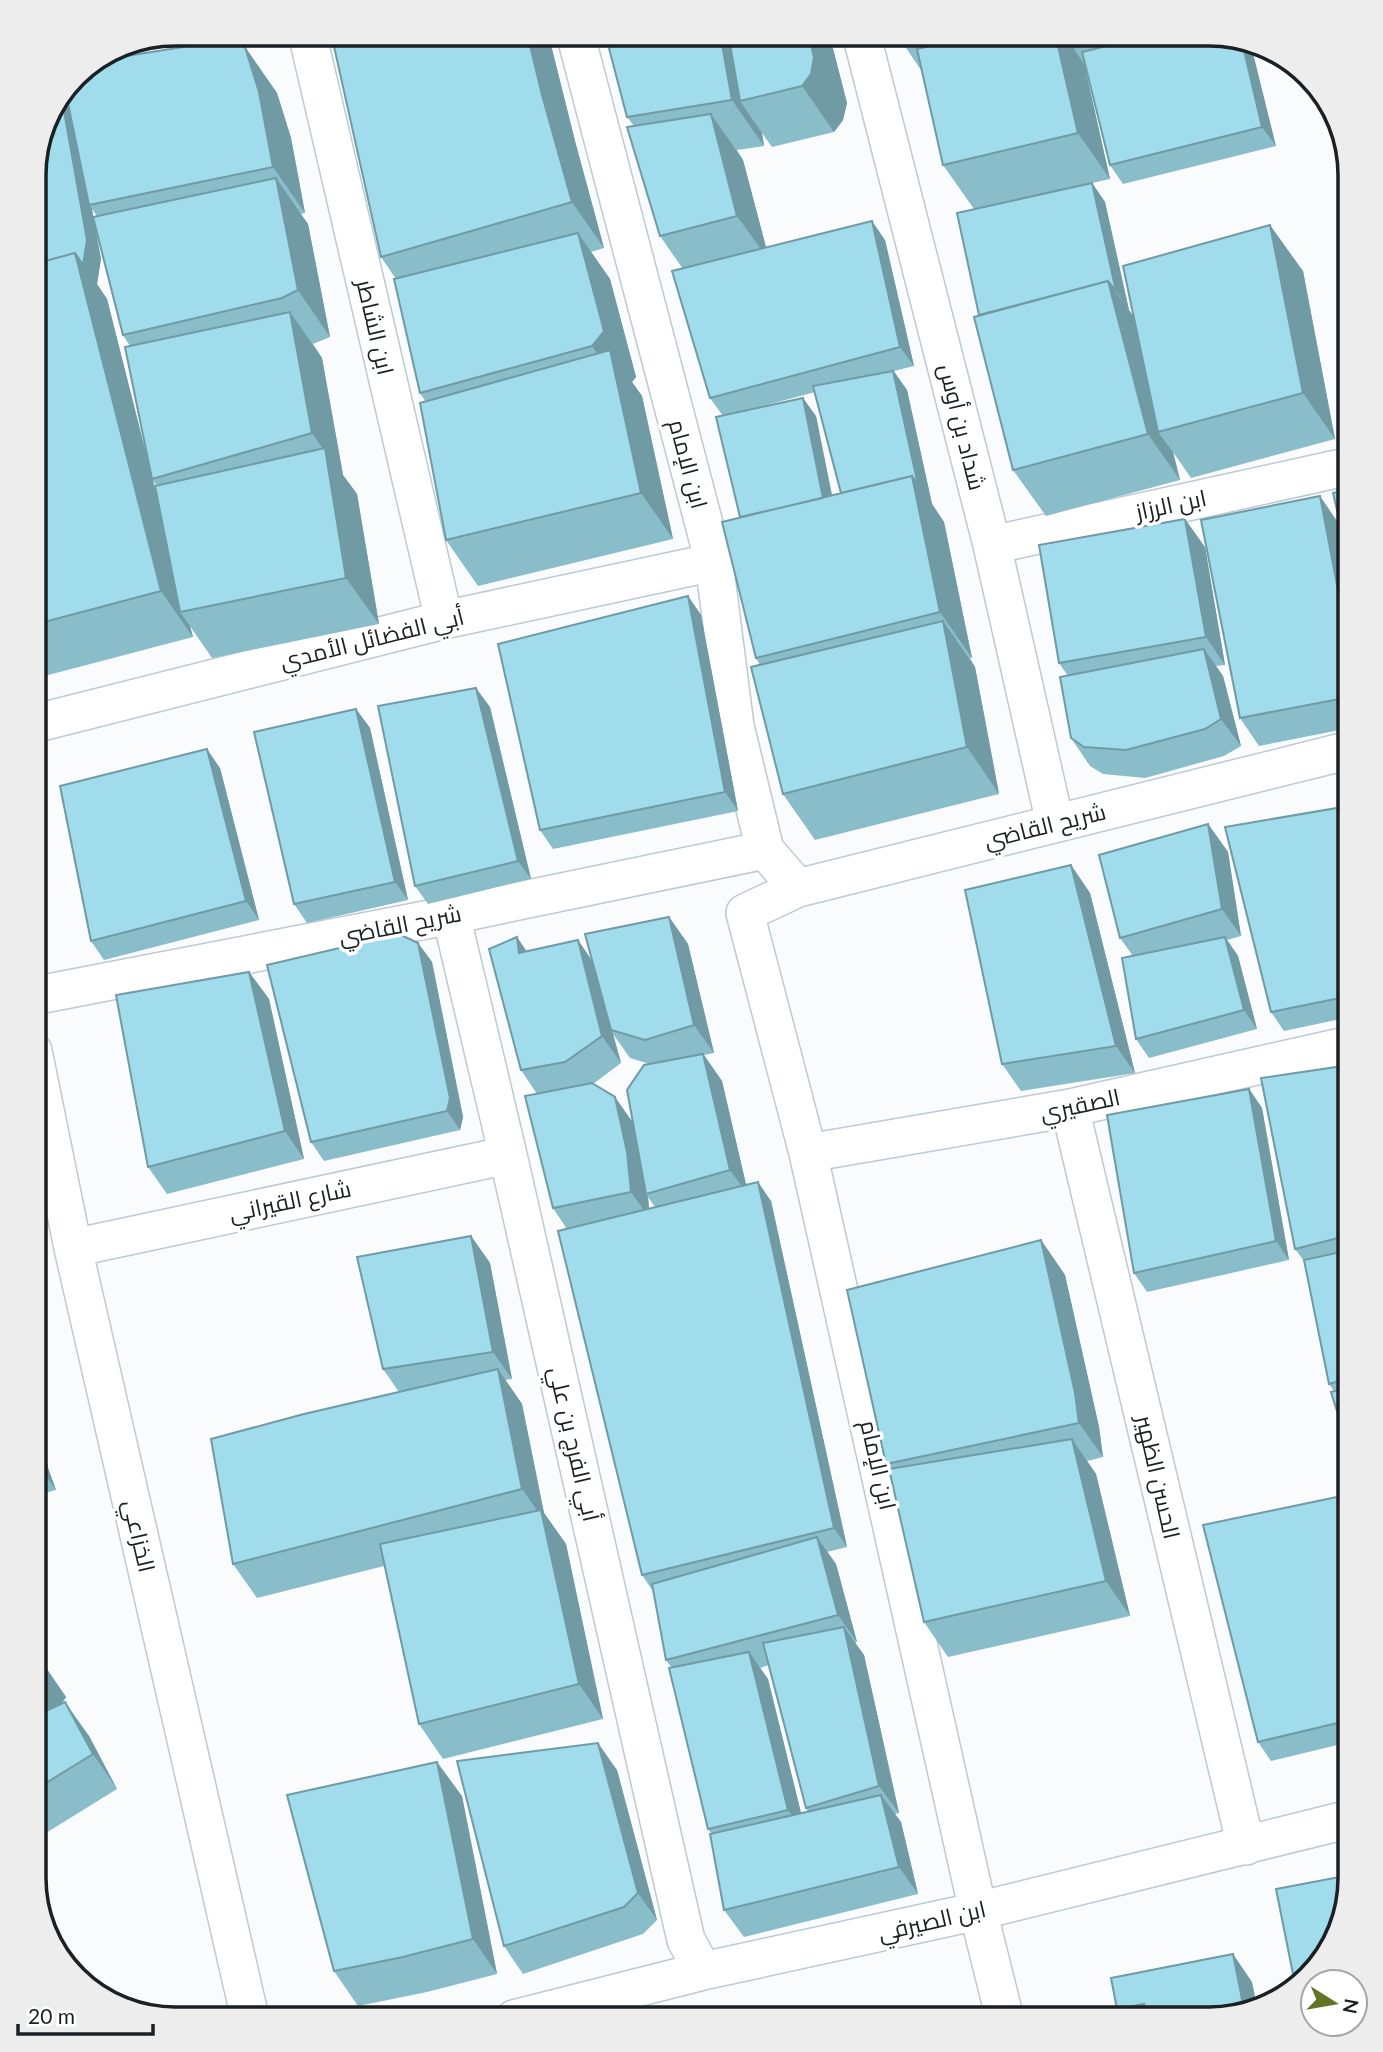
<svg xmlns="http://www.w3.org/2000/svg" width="1383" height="2052" font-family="Lato,Cairo,sans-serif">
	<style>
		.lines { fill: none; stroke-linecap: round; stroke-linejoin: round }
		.street-casing { stroke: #bccad3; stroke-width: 40 }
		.street { stroke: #fff; stroke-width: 37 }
		.wall { fill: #8abdca; fill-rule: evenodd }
		.shaded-wall { fill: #709aa4 }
		.building { fill: #a0dceb; stroke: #709aa4; stroke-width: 2 }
		.labels { text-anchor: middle; stroke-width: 7; stroke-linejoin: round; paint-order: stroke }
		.street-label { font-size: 23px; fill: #1b2024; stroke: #fff }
		.rim { fill: none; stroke: #1b2024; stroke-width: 3.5 }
	</style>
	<rect width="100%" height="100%" fill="#f9fbfd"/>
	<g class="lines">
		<g class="street-casing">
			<path id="street" d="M 307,33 L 444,620
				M 575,33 L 714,562 L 735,726 L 765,850 L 798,888
				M 861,33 L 992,545 L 1055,823
				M 992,545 L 1350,466
				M 33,724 L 444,620 L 714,562
				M 451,915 L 508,1155 L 686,1940 L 703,1971
				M 33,996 L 451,915 L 765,850
				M 33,1051 L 73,1248 L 250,2018
				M 1070,1108 L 1246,1846
				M 808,1153 L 1070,1108 L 1350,1045
				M 73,1248 L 508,1155
				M 514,2019 L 703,1971 L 978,1911 L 1350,1819
				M 1005,2019 L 978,1911 L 808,1153 L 745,913 L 798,888 L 1350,750"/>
		</g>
		<use href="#street" class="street"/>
	</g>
	<path class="wall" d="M 331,33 L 548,33 L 575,141 L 604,248 L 591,252 L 610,279 L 636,377 L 632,382 L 642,396 L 673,539 L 478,586 L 446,540 L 426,402 L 420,393 L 396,279 L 381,257 Z
		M 605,33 L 829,33 L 847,103 L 843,120 L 834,132 L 772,147 L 762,133 L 764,146 L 737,150 L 743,160 L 766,248 L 885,240 L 914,366 L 894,371 L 907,390 L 932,504 L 944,522 L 972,658 L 970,658 L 975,667 L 999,794 L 815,840 L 783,794 L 760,665 L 756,658 L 740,517 L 723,416 L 710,398 L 683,269 L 660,236 L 634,126 L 627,117 ZM 815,392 L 841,493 L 832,495 L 816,416 L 752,409 Z
		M 896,33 L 1066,33 L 1067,40 L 1084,63 L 1110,179 L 1092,183 L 1105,202 L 1129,310 L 1134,317 L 1303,271 L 1335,439 L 1191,478 L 1173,452 L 1180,480 L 1046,516 L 1013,470 L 980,315 L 974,209 L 943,165 L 921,70 Z
		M 1069,33 L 1217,34 L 1276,146 L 1123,184 L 1110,165 L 1085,65 L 1073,48 Z
		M 245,47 L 277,93 L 291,138 L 305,213 L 300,214 L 308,224 L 330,337 L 313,344 L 322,358 L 343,475 L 357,494 L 379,624 L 212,658 L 190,626 L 193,637 L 33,679 L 34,166 ZM 92,209 L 97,216 L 93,217 ZM 94,225 L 123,335 L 130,346 L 149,466 L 107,299 L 97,284 L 101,259 ZM 153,481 L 157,486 L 158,502 Z
		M 1339,524 L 1350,580 L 1350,728 L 1259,746 L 1240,718 Z
		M 1205,547 L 1225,665 L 1216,666 L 1223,676 L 1241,746 L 1224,756 L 1145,778 L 1103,774 L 1090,766 L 1071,738 L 1068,676 L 1059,663 Z
		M 688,596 L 701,615 L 738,811 L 553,849 L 540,830 Z
		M 490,707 L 531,879 L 428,904 L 415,886 Z
		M 356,709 L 370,728 L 408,900 L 307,923 L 294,904 Z
		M 220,768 L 259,920 L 104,960 L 91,941 Z
		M 1350,817 L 1350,1017 L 1284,1031 L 1271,1012 Z
		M 1208,824 L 1228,852 L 1241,936 L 1227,940 L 1238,956 L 1257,1029 L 1149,1058 L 1136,1039 L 1133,956 L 1120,938 Z
		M 1071,865 L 1090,893 L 1135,1073 L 1021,1091 L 1002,1064 Z
		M 669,917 L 688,944 L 714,1053 L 704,1055 L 722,1081 L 746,1185 L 771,1201 L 847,1547 L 827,1552 L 836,1564 L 857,1642 L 855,1643 L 864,1655 L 899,1813 L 895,1814 L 901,1822 L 918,1894 L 744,1937 L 724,1910 L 712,1834 L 708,1829 L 671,1667 L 666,1660 L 653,1591 L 642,1575 L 567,1229 L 553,1208 L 537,1094 L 521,1070 L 527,951 L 578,940 L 592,961 ZM 613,1034 L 630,1058 L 650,1064 L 632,1122 L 593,1084 L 621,1063 ZM 648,1197 L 655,1207 L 649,1209 ZM 769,1665 L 806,1808 L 808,1812 L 801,1813 L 768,1679 L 760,1668 Z
		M 418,943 L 432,962 L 463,1117 L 460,1130 L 324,1161 L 311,1142 Z
		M 249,972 L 269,999 L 304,1159 L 167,1194 L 148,1167 Z
		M 1350,1065 L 1350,1453 L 1334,1391 L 1329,1384 L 1304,1261 L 1295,1249 Z
		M 1249,1089 L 1262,1108 L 1289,1260 L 1147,1292 L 1134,1273 Z
		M 471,1236 L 490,1263 L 512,1379 L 505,1380 L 522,1404 L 544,1513 L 566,1544 L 603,1719 L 443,1759 L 419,1724 L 384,1566 L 257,1598 L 233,1564 L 399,1392 L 383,1369 Z
		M 1041,1240 L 1065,1275 L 1099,1427 L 1103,1457 L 1087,1461 L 1096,1474 L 1130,1616 L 948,1657 L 924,1622 L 889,1469 L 886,1464 Z
		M 33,1410 L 40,1418 L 48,1468 L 56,1490 L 34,1496 L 33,1495 Z
		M 1350,1515 L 1350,1742 L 1271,1761 L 1258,1742 Z
		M 33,1657 L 42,1662 L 66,1697 L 62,1703 L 89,1736 L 117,1789 L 33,1841 Z
		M 617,1770 L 657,1920 L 643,1934 L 523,1974 L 504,1946 Z
		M 462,1796 L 497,1974 L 427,1992 L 358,2006 L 334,1971 Z
		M 1252,1982 L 1209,2019 L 1124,2019 L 1117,2009 Z"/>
	<path class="shaded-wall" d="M 527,33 L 548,33 L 575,141 L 604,248 L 572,202 L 542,95 Z
		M 720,33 L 744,33 L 740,101 L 762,133 L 764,146 L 732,100 Z
		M 808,33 L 829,33 L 847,103 L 843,120 L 834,132 L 802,86 Z
		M 1055,33 L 1066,33 L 1067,40 L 1084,63 L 1110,179 L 1078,133 Z
		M 1242,42 L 1251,45 L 1276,146 L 1262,127 Z
		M 245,47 L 277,93 L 291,138 L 305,213 L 273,167 Z
		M 66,87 L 89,205 L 92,209 L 101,259 L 97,284 L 107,299 L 186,611 L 180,612 L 190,626 L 193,637 L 161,591 L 75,253 L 61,94 Z
		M 711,114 L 743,160 L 770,262 L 737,216 Z
		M 276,178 L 308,224 L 330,337 L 298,290 Z
		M 1092,183 L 1105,202 L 1129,310 L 1116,291 Z
		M 872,221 L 885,240 L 914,366 L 900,347 Z
		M 1270,225 L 1303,271 L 1335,439 L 1303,393 Z
		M 578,233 L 610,279 L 636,377 L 632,382 L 642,396 L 673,539 L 641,493 L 617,382 L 592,346 Z
		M 1108,281 L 1141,327 L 1158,432 L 1173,452 L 1180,480 L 1148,434 Z
		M 290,312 L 322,358 L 343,475 L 357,494 L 379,624 L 346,578 L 325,452 L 312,433 Z
		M 893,371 L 907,390 L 932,504 L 944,522 L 972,658 L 940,612 L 912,476 Z
		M 803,398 L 816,416 L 838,526 L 825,507 Z
		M 1320,496 L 1339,524 L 1350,580 L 1350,653 Z
		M 1185,519 L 1205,547 L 1225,665 L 1206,637 Z
		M 688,596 L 701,615 L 738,811 L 725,792 Z
		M 943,621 L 975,667 L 999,794 L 967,747 Z
		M 1204,649 L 1223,676 L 1241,746 L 1221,719 Z
		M 476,688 L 490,707 L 531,879 L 518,861 Z
		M 356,709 L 370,728 L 408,900 L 395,882 Z
		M 207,749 L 220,768 L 259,920 L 246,901 Z
		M 1343,807 L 1350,817 L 1350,845 Z
		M 1208,824 L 1228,852 L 1241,936 L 1222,909 Z
		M 1071,865 L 1090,893 L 1135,1073 L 1116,1046 Z
		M 669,917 L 688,944 L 714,1053 L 694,1025 Z
		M 517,937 L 536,965 L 519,953 Z
		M 1225,937 L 1238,956 L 1257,1029 L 1244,1010 Z
		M 578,940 L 597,968 L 611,1030 L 613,1034 L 621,1063 L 602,1036 Z
		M 418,943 L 432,962 L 463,1117 L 460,1130 L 447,1111 Z
		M 249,972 L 269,999 L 304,1159 L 285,1131 Z
		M 703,1054 L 722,1081 L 749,1197 L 730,1170 Z
		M 1249,1089 L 1262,1108 L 1289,1260 L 1276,1241 Z
		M 615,1097 L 634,1124 L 646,1194 L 648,1197 L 650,1219 L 631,1192 Z
		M 758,1182 L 771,1201 L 847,1547 L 834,1528 Z
		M 471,1236 L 490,1263 L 512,1379 L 493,1352 Z
		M 1041,1240 L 1065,1275 L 1099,1427 L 1103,1457 L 1079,1423 Z
		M 498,1369 L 522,1404 L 544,1513 L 566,1544 L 603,1719 L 579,1684 L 544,1520 L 522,1489 Z
		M 33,1410 L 40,1418 L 48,1468 L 56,1490 L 33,1458 Z
		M 1072,1439 L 1096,1474 L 1130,1616 L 1106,1581 Z
		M 1337,1497 L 1350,1515 L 1350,1578 Z
		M 817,1537 L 836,1564 L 857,1642 L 838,1615 Z
		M 844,1627 L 864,1655 L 899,1813 L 879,1786 Z
		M 749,1652 L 768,1679 L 807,1837 L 788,1810 Z
		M 42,1662 L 66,1697 L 44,1730 L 33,1719 L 33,1675 Z
		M 65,1702 L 89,1736 L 117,1789 L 93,1754 Z
		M 598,1743 L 617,1770 L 657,1920 L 638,1893 Z
		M 437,1762 L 462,1796 L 497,1974 L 473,1939 Z
		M 881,1795 L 901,1822 L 918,1894 L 899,1867 Z
		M 1233,1954 L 1252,1982 L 1257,2006 L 1244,2009 Z"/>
	<path class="building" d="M 331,33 L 527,33 L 542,95 L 572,202 L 381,257 Z
		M 605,33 L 720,33 L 732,100 L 627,117 Z
		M 728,33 L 808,33 L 814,57 L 811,74 L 802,86 L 740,101 Z
		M 983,33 L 1055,33 L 1078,133 L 943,165 L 917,49 Z
		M 1069,33 L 1127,34 L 1073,48 Z
		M 1157,34 L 1217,34 L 1242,42 L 1262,127 L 1110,165 L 1082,52 Z
		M 233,39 L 245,47 L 259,92 L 273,167 L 89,205 L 65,89 L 75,74 L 95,61 Z
		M 61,94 L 87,240 L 83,265 L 75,253 L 34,264 L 34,166 L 44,120 Z
		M 711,114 L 737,216 L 660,236 L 627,127 Z
		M 276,178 L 298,290 L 282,298 L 123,335 L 93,217 Z
		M 1092,183 L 1116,291 L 1108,281 L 979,315 L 957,213 Z
		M 872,221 L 900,347 L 710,398 L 672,271 Z
		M 1270,225 L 1303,393 L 1158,432 L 1123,266 Z
		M 578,233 L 604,331 L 592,346 L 420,393 L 394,279 Z
		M 75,253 L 161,591 L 33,625 L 34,264 Z
		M 1108,281 L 1148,434 L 1013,470 L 974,317 Z
		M 290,312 L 312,433 L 152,479 L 125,347 Z
		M 610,350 L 641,493 L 446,540 L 420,403 Z
		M 893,371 L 918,485 L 912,476 L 841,493 L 813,386 Z
		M 803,398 L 823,498 L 740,517 L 716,417 Z
		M 325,448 L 346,578 L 180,612 L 155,486 Z
		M 912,476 L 940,612 L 756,658 L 722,522 Z
		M 1350,489 L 1350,565 L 1333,493 Z
		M 1320,496 L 1350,653 L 1350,697 L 1240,718 L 1201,520 Z
		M 1185,519 L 1206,637 L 1059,663 L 1039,545 Z
		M 688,596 L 725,792 L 540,830 L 498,644 Z
		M 943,621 L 967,747 L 783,794 L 751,667 Z
		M 1204,649 L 1221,719 L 1205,729 L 1126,750 L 1084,747 L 1071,738 L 1060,677 Z
		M 476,688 L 518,861 L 415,886 L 378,706 Z
		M 356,709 L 395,882 L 294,904 L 254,732 Z
		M 207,749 L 246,901 L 91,941 L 60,786 Z
		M 1343,807 L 1350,845 L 1350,996 L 1271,1012 L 1225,827 Z
		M 1208,824 L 1222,909 L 1120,938 L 1099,855 Z
		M 1071,865 L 1116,1046 L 1002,1064 L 965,890 Z
		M 669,917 L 694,1025 L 645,1040 L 611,1030 L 585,934 Z
		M 399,934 L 418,943 L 450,1098 L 447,1111 L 311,1142 L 267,965 Z
		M 517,937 L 519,953 L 578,940 L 602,1036 L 565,1062 L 521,1070 L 489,949 Z
		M 1225,937 L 1244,1010 L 1136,1039 L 1122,958 Z
		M 249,972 L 285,1131 L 148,1167 L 116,995 Z
		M 703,1054 L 730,1170 L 646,1194 L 627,1090 L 644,1065 Z
		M 1350,1065 L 1350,1235 L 1295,1249 L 1261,1078 Z
		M 592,1083 L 615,1097 L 627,1152 L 631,1192 L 553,1208 L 525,1096 Z
		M 1249,1089 L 1276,1241 L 1134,1273 L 1107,1115 Z
		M 758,1182 L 834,1528 L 642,1575 L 558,1231 Z
		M 471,1236 L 493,1352 L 383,1369 L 357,1257 Z
		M 1041,1240 L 1075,1393 L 1079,1423 L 886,1464 L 847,1290 Z
		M 1350,1250 L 1350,1378 L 1329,1384 L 1304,1260 Z
		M 498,1369 L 522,1489 L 233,1564 L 211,1439 L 304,1414 Z
		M 1350,1387 L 1350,1453 L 1331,1392 Z
		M 1072,1439 L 1106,1581 L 924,1622 L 889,1469 Z
		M 1337,1497 L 1350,1578 L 1350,1720 L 1258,1742 L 1203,1525 Z
		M 541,1510 L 579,1684 L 419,1724 L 380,1544 Z
		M 817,1537 L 838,1615 L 666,1660 L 652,1584 Z
		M 844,1627 L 879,1786 L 806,1808 L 763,1643 Z
		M 749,1652 L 788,1810 L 708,1829 L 669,1668 Z
		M 33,1657 L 42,1662 L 33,1675 Z
		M 65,1702 L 93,1754 L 33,1791 L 33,1717 Z
		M 598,1743 L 638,1893 L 624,1907 L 504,1946 L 457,1761 Z
		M 437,1762 L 473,1939 L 403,1957 L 334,1971 L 287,1795 Z
		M 881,1795 L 899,1867 L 724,1910 L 710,1834 Z
		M 1350,1875 L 1331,1948 L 1295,1984 L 1276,1889 Z
		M 1233,1954 L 1244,2009 L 1209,2019 L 1147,2019 L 1144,2004 L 1117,2009 L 1111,1978 Z"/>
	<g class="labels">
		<g class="street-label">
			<text transform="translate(375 327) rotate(77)" y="8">ابن الشاطر</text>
			<text transform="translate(962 427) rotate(76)" y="8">شداد بن أوس</text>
			<text transform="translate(688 464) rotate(75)" y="8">ابن الإمام</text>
			<text transform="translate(1171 505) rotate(-12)" y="8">ابن الرزاز</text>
			<text transform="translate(372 639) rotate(-14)" y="8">أبي الفضائل الأمدي</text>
			<text transform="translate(1045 826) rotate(-14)" y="8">شريح القاضي</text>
			<text transform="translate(400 925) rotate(-11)" y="8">شريح القاضي</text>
			<text transform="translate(1080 1105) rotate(-12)" y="8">الصقيري</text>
			<text transform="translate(290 1201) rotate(-12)" y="8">شارع القيراني</text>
			<text transform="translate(574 1444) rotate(77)" y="8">أبي الفرج بن علي</text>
			<text transform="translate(878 1465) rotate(77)" y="8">ابن الإمام</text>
			<text transform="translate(1158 1477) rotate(77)" y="8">الحسن الظهير</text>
			<text transform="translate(139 1536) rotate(77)" y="8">الخزاعي</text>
			<text transform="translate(932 1921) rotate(-13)" y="8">ابن الصيرفي</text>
		</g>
	</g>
	<path d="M0 0H1383V2052H0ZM175 46H1209A129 129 0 0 1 1338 175V1878A129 129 0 0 1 1209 2007H175A129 129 0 0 1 46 1878V175A129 129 0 0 1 175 46Z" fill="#ededed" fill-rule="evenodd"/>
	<path class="rim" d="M175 46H1209A129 129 0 0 1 1338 175V1878A129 129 0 0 1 1209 2007H175A129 129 0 0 1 46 1878V175A129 129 0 0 1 175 46Z"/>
	<g transform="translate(1334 2003) rotate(101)"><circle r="33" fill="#ffffff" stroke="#a4a6a7" stroke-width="2"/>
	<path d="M0-5L12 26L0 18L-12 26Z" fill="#627524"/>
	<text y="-10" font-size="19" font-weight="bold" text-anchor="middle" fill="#1b2024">N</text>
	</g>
	<path d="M18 2024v10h135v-10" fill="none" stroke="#1b2024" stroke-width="3.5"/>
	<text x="28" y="2024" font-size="21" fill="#1b2024" stroke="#ffffff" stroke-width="5" paint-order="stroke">20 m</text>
</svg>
